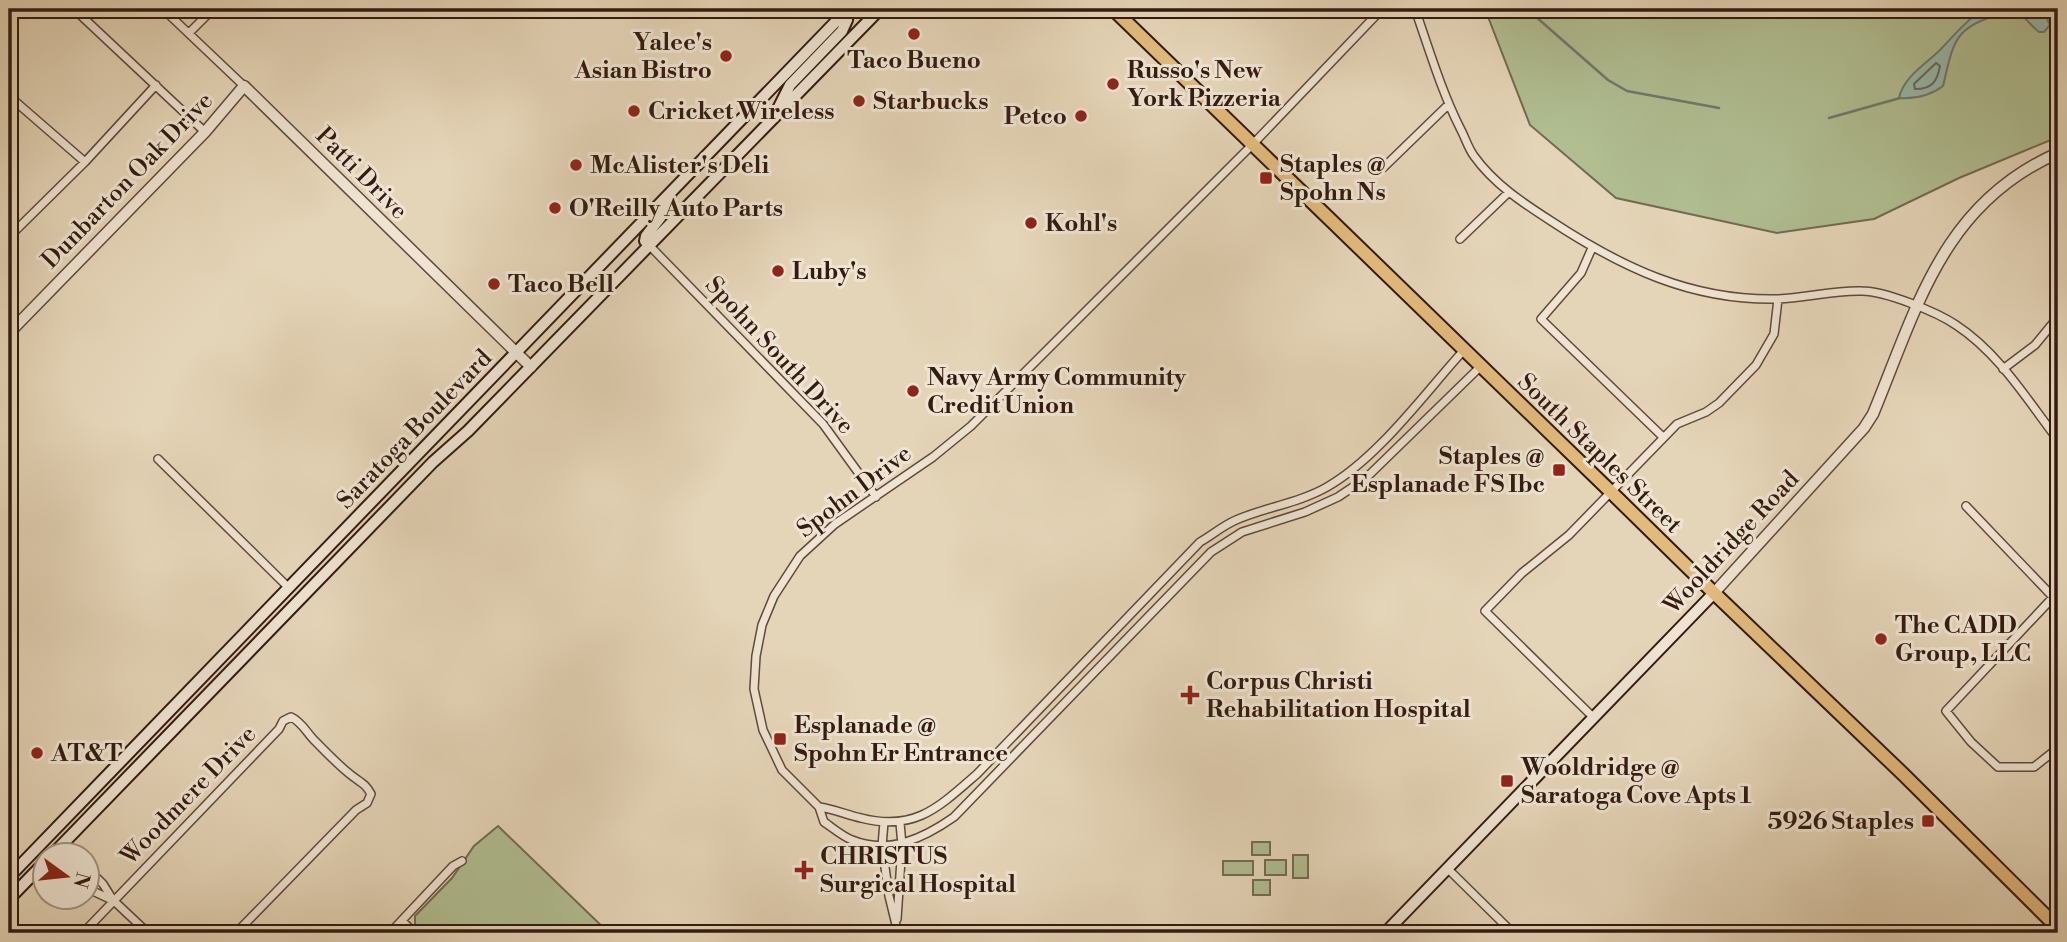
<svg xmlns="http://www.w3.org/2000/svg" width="2067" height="942" font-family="'Libre Bodoni',serif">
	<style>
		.green { fill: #b0be92; stroke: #716c52; stroke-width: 2 }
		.water { fill: #97b9aa; stroke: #6f7a6d; stroke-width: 2 }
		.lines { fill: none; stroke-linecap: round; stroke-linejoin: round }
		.shore { stroke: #646a5e; stroke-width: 2 }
		.stream { stroke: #6f7a6d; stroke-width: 2.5 }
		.minor-casing { stroke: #5f4a3b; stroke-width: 10 }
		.tertiary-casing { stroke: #5f4a3b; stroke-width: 13 }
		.secondary-casing { stroke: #321b11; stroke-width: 14 }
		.primary-casing { stroke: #321b11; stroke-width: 16 }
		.minor { stroke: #eee4d1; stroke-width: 7 }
		.tertiary { stroke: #eee4d1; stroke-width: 10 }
		.secondary { stroke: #eee4d1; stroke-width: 10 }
		.primary { stroke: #e2ba7c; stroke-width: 12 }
		.poi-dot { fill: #8f2418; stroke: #eee4d1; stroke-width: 2.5 }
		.labels { text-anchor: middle; stroke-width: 6; stroke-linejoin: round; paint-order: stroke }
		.poi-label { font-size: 24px; font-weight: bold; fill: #321b11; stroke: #eee4d1; text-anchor: start }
		.street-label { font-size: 24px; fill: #321b11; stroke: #eee4d1 }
	</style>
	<rect width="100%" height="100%" fill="#e5d5b8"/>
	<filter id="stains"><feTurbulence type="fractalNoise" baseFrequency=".00286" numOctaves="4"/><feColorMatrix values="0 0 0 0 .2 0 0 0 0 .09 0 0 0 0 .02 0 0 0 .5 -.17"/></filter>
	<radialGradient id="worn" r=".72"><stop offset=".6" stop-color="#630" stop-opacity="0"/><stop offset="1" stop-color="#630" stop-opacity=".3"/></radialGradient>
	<path class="green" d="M 1485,9 L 1687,9 L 1721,16 L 1755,9 L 2058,9 L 2058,137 L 1959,178 L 1874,219 L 1777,233 L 1616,198 L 1530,125 Z
		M 498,826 L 609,933 L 422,933 L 415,926 L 415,916 L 452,878 L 474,846 Z
		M 1252,842 L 1270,842 L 1270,855 L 1252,855 Z
		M 1293,855 L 1308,855 L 1308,878 L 1293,878 Z
		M 1265,860 L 1286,860 L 1286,875 L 1265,875 Z
		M 1223,861 L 1253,861 L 1253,875 L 1223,875 Z
		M 1253,880 L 1270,880 L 1270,895 L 1253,895 Z"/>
	<path class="water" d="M 1983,9 L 2043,9 L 2050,25 L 2044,32 L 2039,32 C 2032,27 2026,18 2019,13 C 2012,9 2005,13 1998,15 C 1953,27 1953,45 1943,86 C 1930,96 1915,99 1899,98 C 1903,78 1924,65 1938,52 C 1953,37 1965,21 1983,9 Z"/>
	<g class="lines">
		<path class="shore" d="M 1936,63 L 1940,66 C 1937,82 1932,89 1915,89 L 1914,84 Z"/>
		<path class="stream" d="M 1527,9 L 1608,80 L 1627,91 L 1719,108
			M 1829,118 L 1900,98"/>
		<g class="minor-casing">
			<path id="minor" d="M 74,9 L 205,132
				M 163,9 L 244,86
				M 1382,9 L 1253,144 L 971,426 L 933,457 L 835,524 L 800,556 L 774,596 L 762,625 L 756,656 L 754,689 L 763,730 L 782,770 L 819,807 L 824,822 C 833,828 842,836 852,840 C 889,855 924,838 954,817 L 1211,552 L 1242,532 L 1305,512 L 1338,497 L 1365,479 L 1480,367
				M 1415,9 C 1429,49 1441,90 1460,128 C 1465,137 1468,148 1474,156 C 1494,184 1523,203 1551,221 C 1621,267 1691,301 1778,299 C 1806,298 1834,290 1862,291 C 1885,291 1937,312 1956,325 C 1999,353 2028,401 2058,440
				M 189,33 L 213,9
				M 9,96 L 85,162
				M 1383,168 L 1449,104
				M 9,235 L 10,236 L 85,162 L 156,85
				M 1460,239 L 1508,193
				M 649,245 L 823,424 L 876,497
				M 1592,248 L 1581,273 L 1541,319 L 1663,437
				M 2003,369 L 2035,345 L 2058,317
				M 158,459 L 289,588
				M 1966,506 L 2053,597
				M 2058,592 L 1946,711 L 1971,742 L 1998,767 L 2034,767 L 2058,748
				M 1594,718 L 1485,611 L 1522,573 L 1569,535 L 1677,424 L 1706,412 L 1719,403 L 1756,365 L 1774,334 L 1778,299
				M 819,807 C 834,809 847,815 861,818 C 915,832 939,807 977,774 L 1200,542 C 1212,535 1224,525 1236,520 C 1266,507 1299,503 1327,487 C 1378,458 1424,394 1464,350
				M 884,822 L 882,846 L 889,896 L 898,933
				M 62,844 L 73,855
				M 88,869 L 103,884 L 113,900 L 148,933
				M 1448,869 L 1513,933
				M 88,884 L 95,892 L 112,900
				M 897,919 L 902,845 L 900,823
				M 402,921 L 415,933
				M 83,933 L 279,729 L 283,721 L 291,717 C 302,722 306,732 314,740 C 326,752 338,765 351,775 C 360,782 366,784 371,794 L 367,803 L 356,810 L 236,933
				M 390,933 L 453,866 L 462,861"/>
		</g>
		<g class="tertiary-casing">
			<path id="tertiary" d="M 9,333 L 205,132 L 244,86 L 531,367
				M 1714,593 L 1864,428 L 1873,414 C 1917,308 1942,204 2058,153"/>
		</g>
		<g class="secondary-casing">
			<path id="secondary" d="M 777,111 L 790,85 L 842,31 L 847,20 L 842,15
				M 649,245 L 645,241 L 646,236 L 660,218 L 670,198
				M 52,855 L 433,462 L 468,431 L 880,9
				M 9,877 L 848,9
				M 9,899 L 46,861
				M 1385,933 L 1714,593"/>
		</g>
		<g class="primary-casing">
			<path id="primary" d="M 1113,9 L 1610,491 L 1714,593 L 1904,775 L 2058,928"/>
		</g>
		<use href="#minor" class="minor"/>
		<use href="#tertiary" class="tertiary"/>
		<use href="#secondary" class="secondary"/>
		<use href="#primary" class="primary"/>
	</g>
	<g class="poi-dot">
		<circle cx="914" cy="34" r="7"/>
		<circle cx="726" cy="56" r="7"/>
		<circle cx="1113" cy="84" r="7"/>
		<circle cx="859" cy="101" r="7"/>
		<circle cx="634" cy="111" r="7"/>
		<circle cx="1081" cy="116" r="7"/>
		<circle cx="576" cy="165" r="7"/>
		<rect x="1259" y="171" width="14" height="14" rx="3.5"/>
		<circle cx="555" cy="208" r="7"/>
		<circle cx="1031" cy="223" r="7"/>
		<circle cx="778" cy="271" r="7"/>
		<circle cx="494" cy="284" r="7"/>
		<circle cx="913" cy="391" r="7"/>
		<rect x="1552" y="463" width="14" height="14" rx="3.5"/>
		<circle cx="1881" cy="639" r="7"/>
		<path d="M1186.5 684.5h7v7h7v7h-7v7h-7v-7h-7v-7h7z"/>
		<rect x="773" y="732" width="14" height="14" rx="3.5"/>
		<circle cx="37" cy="753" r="7"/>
		<rect x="1500" y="774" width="14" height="14" rx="3.5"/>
		<rect x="1921" y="814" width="14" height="14" rx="3.5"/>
		<path d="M800.5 859.5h7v7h7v7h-7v7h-7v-7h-7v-7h7z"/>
	</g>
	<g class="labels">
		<g class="poi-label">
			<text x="712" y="50" text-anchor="end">Yalee's<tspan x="712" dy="28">Asian Bistro</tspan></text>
			<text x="914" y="68" text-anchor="middle">Taco Bueno</text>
			<text x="1127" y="78">Russo's New<tspan x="1127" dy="28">York Pizzeria</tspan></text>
			<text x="873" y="109">Starbucks</text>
			<text x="648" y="119">Cricket Wireless</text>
			<text x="1067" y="124" text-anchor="end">Petco</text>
			<text x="1280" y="172">Staples @<tspan x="1280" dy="28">Spohn Ns</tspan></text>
			<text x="590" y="173">McAlister's Deli</text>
			<text x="569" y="216">O'Reilly Auto Parts</text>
			<text x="1045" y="231">Kohl's</text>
			<text x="792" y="279">Luby's</text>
			<text x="508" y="292">Taco Bell</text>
			<text x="927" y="385">Navy Army Community<tspan x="927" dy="28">Credit Union</tspan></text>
			<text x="1545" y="464" text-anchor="end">Staples @<tspan x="1545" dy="28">Esplanade FS Ibc</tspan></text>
			<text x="1895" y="633">The CADD<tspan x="1895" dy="28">Group, LLC</tspan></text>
			<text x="1206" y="689">Corpus Christi<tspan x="1206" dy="28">Rehabilitation Hospital</tspan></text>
			<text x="794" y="733">Esplanade @<tspan x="794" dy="28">Spohn Er Entrance</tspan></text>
			<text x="51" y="761">AT&amp;T</text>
			<text x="1521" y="775">Wooldridge @<tspan x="1521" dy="28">Saratoga Cove Apts 1</tspan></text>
			<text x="1914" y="829" text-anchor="end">5926 Staples</text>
			<text x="820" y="864">CHRISTUS<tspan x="820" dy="28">Surgical Hospital</tspan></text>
		</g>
		<g class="street-label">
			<text transform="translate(362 173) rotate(45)" y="8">Patti Drive</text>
			<text transform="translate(127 180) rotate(-46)" y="8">Dunbarton Oak Drive</text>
			<text transform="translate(780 355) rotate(47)" y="8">Spohn South Drive</text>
			<text transform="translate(414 429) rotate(-46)" y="8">Saratoga Boulevard</text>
			<text transform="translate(1600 453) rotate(44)" y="8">South Staples Street</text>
			<text transform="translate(854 491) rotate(-37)" y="8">Spohn Drive</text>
			<text transform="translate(1731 542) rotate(-47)" y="8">Wooldridge Road</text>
			<text transform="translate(188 795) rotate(-46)" y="8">Woodmere Drive</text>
		</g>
	</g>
	<rect width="2067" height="942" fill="none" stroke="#e5d5b8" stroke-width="35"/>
	<rect x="10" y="10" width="2046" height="921" fill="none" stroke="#321b11" stroke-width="3.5"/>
	<rect x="18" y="18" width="2032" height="907" fill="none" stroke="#321b11" stroke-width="2"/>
	<g transform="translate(66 876) rotate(105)"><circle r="33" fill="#eee4d1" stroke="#a39484" stroke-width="2"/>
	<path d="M0-5L12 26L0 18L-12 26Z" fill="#8f2418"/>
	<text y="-10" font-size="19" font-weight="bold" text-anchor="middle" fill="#321b11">N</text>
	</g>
	<rect width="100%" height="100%" filter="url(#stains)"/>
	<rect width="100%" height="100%" fill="url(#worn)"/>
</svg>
